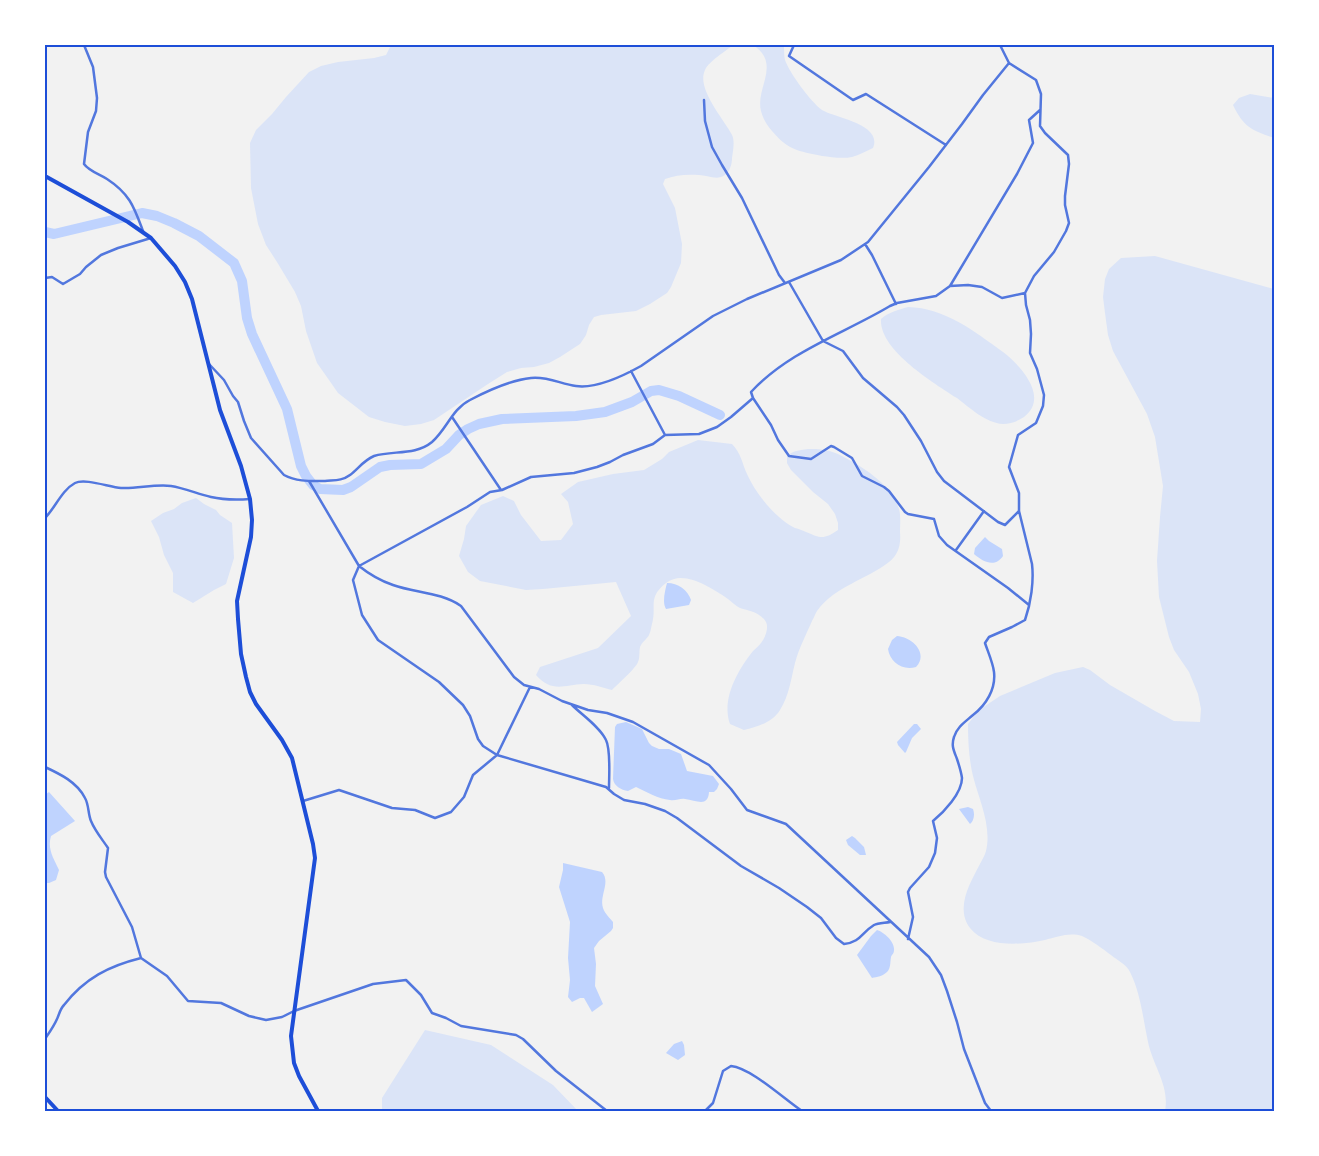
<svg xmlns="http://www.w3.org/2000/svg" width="1319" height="1156" font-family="'Archivo Narrow',sans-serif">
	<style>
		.green { fill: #dbe4f7 }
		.water { fill: #bfd3fe }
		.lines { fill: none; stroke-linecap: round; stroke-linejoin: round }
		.river { stroke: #bfd3fe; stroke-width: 10 }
		.minor { stroke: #5277de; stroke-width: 2.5 }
		.secondary { stroke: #1d4ed8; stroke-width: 4 }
		.primary { stroke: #1d4ed8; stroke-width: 4 }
		.neatline { fill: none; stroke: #1d4ed8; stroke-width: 2 }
	</style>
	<rect width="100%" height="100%" fill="#f2f2f2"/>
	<path class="green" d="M 391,45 L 733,45 C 726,51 709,61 705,70 C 696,89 724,119 732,135 C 735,141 733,151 732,158 C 732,164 730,171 725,175 C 717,181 707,175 699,175 C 687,174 675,175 665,179 L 663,184 L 675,208 L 682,244 L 681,263 L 671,287 L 667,293 L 650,304 L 636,311 L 601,315 L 594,317 L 589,325 L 586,335 L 580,344 L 560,357 L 549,363 L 534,367 L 521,368 L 507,372 L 488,384 L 434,420 L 421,424 L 405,426 L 385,422 L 369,417 L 338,393 L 329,380 L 317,363 L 306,331 L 301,306 L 295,292 L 277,262 L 266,245 L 258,224 L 251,188 L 250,143 L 256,130 L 272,114 L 286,97 L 309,72 L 321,66 L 338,62 L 374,58 L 386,55 Z
		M 753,45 L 784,45 C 784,50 784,56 785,60 C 790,74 811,102 822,110 C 835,118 883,124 873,148 C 866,151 859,155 852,157 C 842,159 831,157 822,156 C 798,151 788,150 772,131 C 767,125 763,119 761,111 C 755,88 782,64 753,45 Z
		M 1250,94 L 1274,98 L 1274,138 C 1252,130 1244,128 1233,105 L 1239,98 Z
		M 1155,256 L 1274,289 L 1274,1111 L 1165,1111 C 1170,1086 1153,1066 1148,1042 C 1143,1019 1141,994 1130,972 C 1127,965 1117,960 1111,955 C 1103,949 1091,940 1082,936 C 1069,932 1057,937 1045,940 C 1023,945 985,948 970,928 C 955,908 970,883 980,864 C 982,860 985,855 986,851 C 992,826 979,800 973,776 C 969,760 968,741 968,724 L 979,710 L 1000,696 L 1055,673 L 1083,667 L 1090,670 L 1110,685 L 1155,711 L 1174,721 L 1200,722 L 1201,709 L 1198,694 L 1189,672 L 1174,650 L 1169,637 L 1159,597 L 1157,561 L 1160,517 L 1163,486 L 1155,437 L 1147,414 L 1113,351 L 1108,335 L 1105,313 L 1103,297 L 1105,279 L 1109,269 L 1121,258 Z
		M 908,307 C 945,308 974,331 1003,352 C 1020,365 1050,397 1024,417 C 1018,421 1011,424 1003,424 C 986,423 970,408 957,398 C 934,383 879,350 881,319 C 889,312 898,310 908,307 Z
		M 698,440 L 732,444 C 741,453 742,463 747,474 C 756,494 775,518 795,528 C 799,529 802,530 806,532 C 821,538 823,540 838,530 L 838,523 L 835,514 L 828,504 L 813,492 L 791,470 L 787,463 L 787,456 C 798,446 825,448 838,454 C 860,465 891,483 899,509 C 901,516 900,525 900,532 C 901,544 899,554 889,562 C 866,580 835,586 817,611 C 815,614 814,618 812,621 C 806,635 799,648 795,663 C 791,679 789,696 780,710 C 773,722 757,727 744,730 L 730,724 C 721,699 738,670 753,651 C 756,648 759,646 761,643 C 765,638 769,628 766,622 C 760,612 749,611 740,608 C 736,606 732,602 728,599 C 721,594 713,589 705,585 C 692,579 678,574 666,583 C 647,598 657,606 652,624 C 651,627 651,631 649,635 C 647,639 642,642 640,647 C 639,652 640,658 638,662 C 636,668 618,684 612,690 C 604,688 593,684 584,684 C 563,685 552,693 536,675 L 540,667 L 598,648 L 631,616 L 616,582 L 543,589 L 526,590 L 480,581 L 468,572 L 459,556 L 464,539 L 466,526 L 481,505 L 503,496 L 514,501 L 521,515 L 541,541 L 561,540 L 573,524 L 568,502 L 561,494 L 578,482 L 613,474 L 644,470 L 662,459 L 669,452 Z
		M 196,498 L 204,504 L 216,510 L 220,515 L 232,523 L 234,558 L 226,584 L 214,590 L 193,603 L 173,592 L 173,573 L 164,555 L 159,537 L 151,521 L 163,513 L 174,509 L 182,503 Z
		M 425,1030 L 491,1045 L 553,1085 L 578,1111 L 382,1111 L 382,1098 Z"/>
	<path class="water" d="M 985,537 L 989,541 L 1002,549 L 1003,556 C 995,568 983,562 974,554 L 975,548 Z
		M 667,583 C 678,583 688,590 691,600 L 689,605 L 666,609 C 662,602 665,591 667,583 Z
		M 897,636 C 912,637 929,653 916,667 C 902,671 890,662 888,649 L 892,640 Z
		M 626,722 L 642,729 L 649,743 L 652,746 L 659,749 L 669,749 L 681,754 L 687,771 L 713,776 L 719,784 L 717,789 L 714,792 L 709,792 C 708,808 696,800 685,799 C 680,798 676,801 670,800 C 658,799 647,792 636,787 L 628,791 C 621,790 614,786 613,779 L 615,727 L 617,724 Z
		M 914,724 L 917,724 L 921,729 L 912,738 L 906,752 L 905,753 L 898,745 L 897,742 Z
		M 49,792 L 75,821 L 51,836 C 47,849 54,859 59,870 L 56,880 L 49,883 L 45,883 L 45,795 Z
		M 968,807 L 973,809 C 975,814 974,821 970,824 L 959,809 Z
		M 852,836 L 855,838 L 864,847 L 866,855 L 860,855 L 848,845 L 846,840 Z
		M 563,863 L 602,872 C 611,882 599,896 603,908 C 605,914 610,918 613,922 L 613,928 L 611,931 L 599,941 L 594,948 L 596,964 L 595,986 L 603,1004 L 592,1012 L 584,998 L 580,998 L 572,1002 L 568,997 L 570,980 L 568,958 L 570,922 L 559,887 L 563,870 Z
		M 877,930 C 884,932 895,942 894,950 C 894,954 892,954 891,957 C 890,962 891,968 887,972 C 883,976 877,977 872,978 L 857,955 L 871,936 Z
		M 682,1041 L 684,1045 L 685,1055 L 678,1060 L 666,1053 L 674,1044 Z"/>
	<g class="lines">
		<path class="river" d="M 45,232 L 54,234 L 142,213 L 157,216 L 174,223 L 199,236 L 234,263 L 242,281 L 247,318 L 252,334 L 287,409 L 301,466 L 306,476 L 313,485 L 320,489 L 343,490 L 351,487 L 380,467 L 390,465 L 421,464 L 446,449 L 459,435 L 468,429 L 479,424 L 502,419 L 576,416 L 605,412 L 632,402 L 651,391 L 659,390 L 679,396 L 720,415"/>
		<path class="minor" d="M 84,45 L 93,67 L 97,98 L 96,111 L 88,132 L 84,164 C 89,171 99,174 107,179 C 130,194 134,207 143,231
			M 794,45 L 789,56 L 853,100 L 866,94 L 946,145
			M 704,100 L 705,121 L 712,147 L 722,165 L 742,198 L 779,275 L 785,283
			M 865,244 L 872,255 L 896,304
			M 45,278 L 52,277 L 63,284 L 80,274 L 86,267 L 101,255 L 118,248 L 151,238
			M 789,282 L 823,341 L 843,351 L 863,378 L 897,407 L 904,415 L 921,441 L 937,472 L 944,481 L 998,522 L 1005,525 L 1019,511
			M 950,286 L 968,285 L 982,287 L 1002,298 L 1025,293
			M 209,364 L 224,380 L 233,396 L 238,402 L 244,421 L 251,438 L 284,475 C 297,482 311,481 325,481 C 334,480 342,481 350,475 C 358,469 364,460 374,456 C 393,450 415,456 432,442 C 447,429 452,409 470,400 C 487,391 512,380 531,378 C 547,376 561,384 576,386 C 597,389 623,376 641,366 L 713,316 L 747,299 L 841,260 L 868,242 L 929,167 L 962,124 L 983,95 L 1009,63
			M 631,371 L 665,435
			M 753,398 L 731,417 L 717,427 L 699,434 L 665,435 L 653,444 L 623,455 L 610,462 L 597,467 L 574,473 L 531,477 L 502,490 L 490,492 L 467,507 L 359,566 L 353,580 L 362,615 L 378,640 L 439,682 L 463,705 L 470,716 L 478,739 L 483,746 L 497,755 L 606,787 L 614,794 L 624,800 L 645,804 L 665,811 L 677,818 L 741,866 L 779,888 L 807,907 L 821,918 L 836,938 L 844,944 C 861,942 861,933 874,925 C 878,923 885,923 890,922
			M 452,417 L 501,490
			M 309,481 L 359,566 C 369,574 381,581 393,585 C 415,593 441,592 461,606 L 514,677 L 524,685 L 539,689 L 562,701 L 588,710 L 607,713 L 633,722 L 709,765 L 731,789 L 747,810 L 786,824 L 929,957 L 941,975 L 947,991 L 957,1022 L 964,1049 L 985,1103 L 991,1111
			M 45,518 C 55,508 62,490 75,483 C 85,478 109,487 121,488 C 137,489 154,484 171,486 C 184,488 198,494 211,497 C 224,500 236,500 250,499
			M 956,550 L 984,511
			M 1029,605 L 1008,588 L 947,545 L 939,536 L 934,519 L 908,514 L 905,512 L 889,491 L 884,487 L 862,476 L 852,458 L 834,447 L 831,446 L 811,459 L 789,456 L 778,440 L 771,425 L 753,398 L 751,392 C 789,351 843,334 890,306 L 897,303 L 936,296 L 950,286 L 1017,174 L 1033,143 L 1029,120 L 1040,110
			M 572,705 C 582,715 600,727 606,740 C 611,750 609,776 609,788
			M 45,767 C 60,774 77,782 85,798 C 89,805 88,814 91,821 C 95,831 102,839 108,848 L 105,872 L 106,877 L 132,927 L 141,958 L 167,976 L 188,1001 L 221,1003 L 249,1016 L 266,1020 L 282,1017 L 294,1011 L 373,984 L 406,980 L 421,995 L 432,1013 L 446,1018 L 461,1026 L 516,1035 L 523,1039 L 556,1071 L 607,1111
			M 303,801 L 339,790 L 392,808 L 415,810 L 435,818 L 451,812 L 464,797 L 473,775 L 497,755 L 530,687
			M 908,939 L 913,917 L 908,892 L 910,888 L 929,867 L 935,853 L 937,838 L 933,821 C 944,812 962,793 962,778 C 961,771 959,765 957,759 C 954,751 951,746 954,737 C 957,727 965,722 973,715 C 986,705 996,689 994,672 C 993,663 988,652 985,643 L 989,637 L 1012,627 L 1025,620 C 1031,603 1034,581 1032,564 L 1019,511 L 1019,493 L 1009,467 L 1018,435 L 1036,423 L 1043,406 L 1044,395 L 1037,369 L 1030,353 L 1031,334 L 1030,320 L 1026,305 L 1025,293 L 1034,276 L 1054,252 L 1066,231 L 1069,223 L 1065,205 L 1065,196 L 1069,164 L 1068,155 L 1045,133 L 1040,126 L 1041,94 L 1036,80 L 1009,63 L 1000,45
			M 45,1039 C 49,1033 54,1026 57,1019 C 59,1015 60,1009 64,1005 C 85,978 109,966 141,958
			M 705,1111 L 713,1103 L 723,1071 L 731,1066 C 751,1068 784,1099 802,1111
			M 980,1111 L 990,1111"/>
		<path class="secondary" d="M 45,176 L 128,222 L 151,238 L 175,266 L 185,282 L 192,299 L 220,410 L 241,466 L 250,499 L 252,520 L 251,537 L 237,601 L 238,619 L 241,654 L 246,677 L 250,692 L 256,704 L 282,740 L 292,758 L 313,844 L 315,858 L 291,1036 L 294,1063 L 299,1076 L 318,1111"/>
		<path class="primary" d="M 45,1097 L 58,1111"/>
	</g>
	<rect width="1319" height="1156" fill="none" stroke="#ffffff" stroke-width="92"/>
	<rect x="46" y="46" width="1227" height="1064" class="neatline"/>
</svg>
